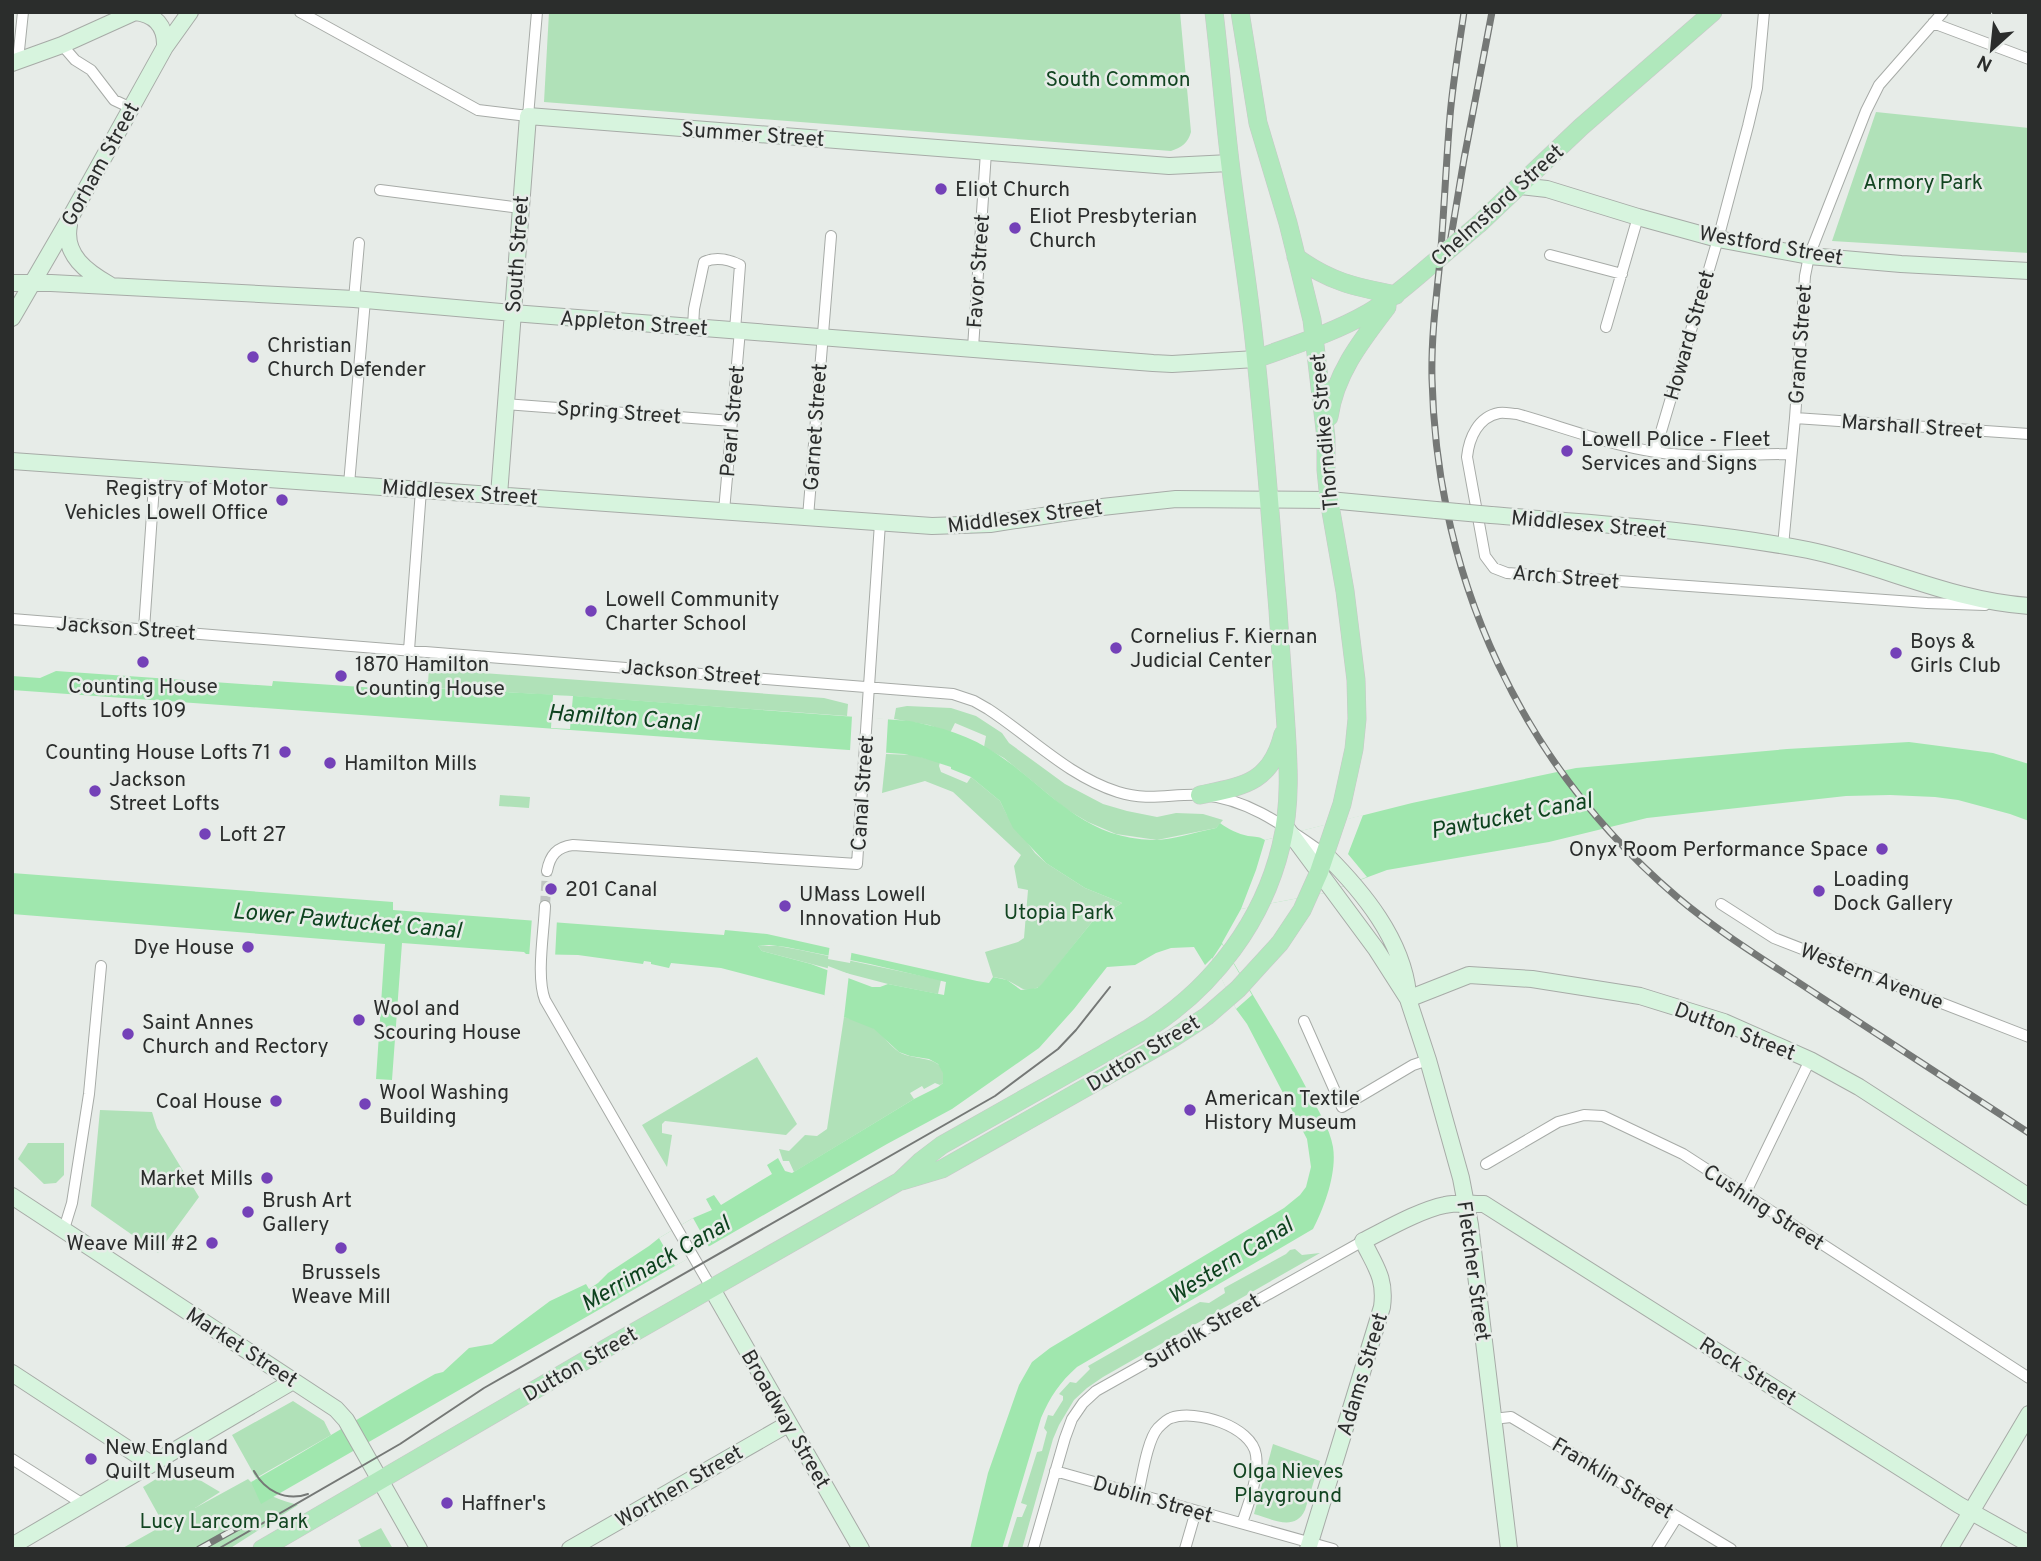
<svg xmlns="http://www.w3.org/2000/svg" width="2041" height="1561" font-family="Overpass,sans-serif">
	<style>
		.green { fill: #b0e1b8 }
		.water { fill: #a0e7ae; fill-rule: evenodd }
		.pier { fill: #e7ece8 }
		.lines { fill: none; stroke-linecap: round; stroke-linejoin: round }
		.street-tunnel { stroke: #c1c6c2; stroke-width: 10; stroke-dasharray: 10 5; stroke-linecap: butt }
		.street-casing { stroke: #a7aba7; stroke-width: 12 }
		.secondary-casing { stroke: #a7aba7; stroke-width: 18 }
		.primary-casing { stroke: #c8c8c8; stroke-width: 19 }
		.street { stroke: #fff; stroke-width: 10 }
		.secondary { stroke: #d7f4de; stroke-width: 16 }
		.primary { stroke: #b0e8bc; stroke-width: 18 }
		.tram { stroke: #757876; stroke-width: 2 }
		.rail-casing { stroke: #757876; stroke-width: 7 }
		.rail { stroke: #e7ece8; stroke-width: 4.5; stroke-dasharray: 13; stroke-linecap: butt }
		.secondary-bridge-casing { stroke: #a7aba7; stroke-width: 18; stroke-linecap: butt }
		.primary-bridge-casing { stroke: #c8c8c8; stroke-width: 19; stroke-linecap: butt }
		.secondary-bridge { stroke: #d7f4de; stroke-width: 16 }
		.primary-bridge { stroke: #b0e8bc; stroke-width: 18 }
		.poi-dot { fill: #7441b8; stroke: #e7ece8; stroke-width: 2.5 }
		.labels { text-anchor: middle; stroke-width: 5; stroke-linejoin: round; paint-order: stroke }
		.park-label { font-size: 21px; fill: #124521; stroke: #e7ece8 }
		.street-label { font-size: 21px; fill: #2b2d2c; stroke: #e7ece8 }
		.poi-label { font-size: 21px; fill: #2b2d2c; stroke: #e7ece8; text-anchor: start }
		.water-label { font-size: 23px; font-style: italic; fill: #0d421e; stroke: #e7ece8 }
	</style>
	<rect width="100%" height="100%" fill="#e7ece8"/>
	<path class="green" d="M 549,12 L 1180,12 L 1191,132 C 1188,143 1182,147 1171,151 L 544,102 Z
		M 1876,112 L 2029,128 L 2029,253 L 1832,241 Z
		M 429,669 L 824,698 L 848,704 L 847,716 L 571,696 L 417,687 L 417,682 L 428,682 Z
		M 907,706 L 951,708 L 976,716 L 1002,733 L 1009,743 L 1065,784 L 1103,804 L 1127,811 L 1157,817 L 1176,813 L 1203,814 L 1223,820 L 1216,828 L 1157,840 L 1116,834 L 1088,822 L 1066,809 L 1004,758 L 984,747 L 986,736 L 955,723 L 950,733 L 929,725 L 894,719 L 896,708 Z
		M 886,754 L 913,755 L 940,762 L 939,766 L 941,772 L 967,783 L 971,777 L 1000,801 L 1007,815 L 1035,853 L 1046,863 L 1085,888 L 1122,903 L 1092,922 L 1041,986 C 1022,995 1022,986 1006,980 C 1002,978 997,978 993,977 L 985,952 L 1018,942 L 1024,938 L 1028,890 L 1018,888 L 1014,866 L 1021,855 L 953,792 L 925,781 L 882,793 Z
		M 500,795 L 530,797 L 529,808 L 499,806 Z
		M 758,946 L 778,946 L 800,950 L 941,980 L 938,994 L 888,984 L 762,951 Z
		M 844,1017 C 855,1020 866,1023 875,1029 C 884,1036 890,1046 899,1052 C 914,1062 949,1053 943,1083 L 940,1085 L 935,1083 L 924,1089 L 922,1086 L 910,1093 L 914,1099 L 794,1172 L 789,1161 L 783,1161 L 779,1149 L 789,1151 L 805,1135 L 817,1136 L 827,1129 Z
		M 757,1057 L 797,1124 L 786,1135 L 665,1121 L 662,1124 L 662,1133 L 672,1135 L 667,1167 L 642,1125 Z
		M 100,1110 L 152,1112 L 157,1128 L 199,1197 L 158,1253 L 91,1206 Z
		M 28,1143 L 64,1143 L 64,1175 L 56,1183 L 44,1184 L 18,1159 Z
		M 1295,1249 L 1302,1255 L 1320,1253 L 1103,1377 L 1087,1388 L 1074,1400 L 1059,1425 L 1053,1439 L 1022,1549 L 1007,1549 L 1017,1517 L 1022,1517 L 1027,1505 L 1021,1503 L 1037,1452 L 1042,1451 L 1047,1432 L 1044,1428 L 1048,1415 L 1053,1416 L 1063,1400 L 1063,1396 L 1059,1394 L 1070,1382 L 1076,1383 L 1090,1369 L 1088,1366 L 1200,1302 L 1209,1303 L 1225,1293 L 1224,1288 L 1286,1254 L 1290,1250 Z
		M 293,1401 L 324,1421 L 331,1435 L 256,1478 L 232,1435 Z
		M 1273,1444 L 1320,1461 L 1305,1510 C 1295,1532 1272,1519 1254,1514 Z
		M 174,1468 L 183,1468 L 188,1473 L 220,1492 L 195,1508 L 248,1479 C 262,1494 279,1500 298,1505 L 229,1549 L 121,1549 L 164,1525 L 143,1487 Z
		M 381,1528 L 393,1549 L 362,1549 L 358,1540 Z"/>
	<path class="water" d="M 56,671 L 272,686 L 273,681 L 407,690 L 408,687 L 561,695 L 910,721 C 941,727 971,736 997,754 C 1050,789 1081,838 1153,840 C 1173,840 1196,832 1216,828 L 1220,823 C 1228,829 1238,834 1248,836 C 1256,837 1258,836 1265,840 L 1412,803 L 1576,768 L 1787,749 L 1909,742 L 1993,753 L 2029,764 L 2029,821 L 2010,814 L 1958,800 L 1935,797 L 1890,795 L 1846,796 L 1647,818 L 1549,842 L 1387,870 L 1325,893 L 1241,909 L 1222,943 C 1251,993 1282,1041 1309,1093 C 1317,1109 1330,1128 1333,1147 C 1337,1172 1325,1206 1313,1229 L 1077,1367 C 1060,1382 1050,1397 1041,1418 L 1002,1549 L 970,1549 L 988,1473 L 1019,1385 L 1032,1362 L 1050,1348 L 1284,1208 L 1300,1195 L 1306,1187 L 1311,1167 L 1307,1139 L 1247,1024 L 1236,1009 L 1212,958 L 1205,965 L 1194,947 L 1171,948 L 1156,953 L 1135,965 L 1107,967 L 1074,1009 L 1039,1048 L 952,1109 L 887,1144 L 261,1504 L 251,1482 C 313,1447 373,1409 435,1374 L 443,1372 L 469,1348 L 492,1344 L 550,1301 L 586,1284 L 589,1289 L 598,1283 L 608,1273 L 649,1246 L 659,1238 L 693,1218 L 712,1210 L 706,1199 L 714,1195 L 721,1205 L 772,1174 L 767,1165 L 778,1158 L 785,1171 L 792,1173 L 914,1099 L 938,1087 L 943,1083 L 943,1073 L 938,1064 L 929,1059 L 910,1056 L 899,1052 L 874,1029 L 844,1017 L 838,1006 L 824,995 L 721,968 L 671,963 L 669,968 L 651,964 L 651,962 L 644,961 L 643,964 L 578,955 L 526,954 L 524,952 L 402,943 L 392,1080 L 376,1079 L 385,944 L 12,914 L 12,873 L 393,902 L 393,910 L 724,935 L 725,930 L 767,934 L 977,981 L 989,983 L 993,977 L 1007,980 L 1021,990 L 1037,988 L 1041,985 L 1092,922 L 1122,903 L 1085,888 L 1046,863 L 1013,828 L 1000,801 L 971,777 L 951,769 L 951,767 L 923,758 L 904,754 L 12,690 L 12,676 L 40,678 ZM 769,945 L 786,947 L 870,964 L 946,982 L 944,995 L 888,984 L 880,987 L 872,987 L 811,964 L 762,951 L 758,946 Z"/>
	<path class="pier" d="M 553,695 L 573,696 L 570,729 L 551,728 Z
		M 852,716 L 888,719 L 886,754 L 850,751 Z
		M 1363,815 L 1348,854 L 1367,877 L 1325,893 L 1241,909 L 1256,870 L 1265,840 Z
		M 532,917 L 557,919 L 555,958 L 529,958 Z
		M 830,944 L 852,949 L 850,963 L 828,959 Z
		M 1222,944 L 1252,995 L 1236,1009 L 1212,959 Z
		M 828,966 L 849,974 L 844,1017 L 839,1014 L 832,1004 L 824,999 Z
		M 693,1218 L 709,1247 L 675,1266 L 659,1238 Z"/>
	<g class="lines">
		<path class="street-tunnel" d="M 545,906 L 547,871"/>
		<g class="street-casing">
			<path id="street" d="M 300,12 L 478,110 L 528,116 L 537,12
				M 1933,23 L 2029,59
				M 62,45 L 75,60 L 91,70 L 114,100 L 131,108
				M 18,60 L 23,12
				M 380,190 L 521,208
				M 1550,255 L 1622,274
				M 354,299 L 359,243
				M 693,327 L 694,309 L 704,262 C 715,257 728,259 740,265 L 735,330
				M 1606,327 L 1638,217
				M 973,348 L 986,152
				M 506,404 L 732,421
				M 1795,418 L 2029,434
				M 1655,452 L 1718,239 L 1748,126 L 1757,88 L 1764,12
				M 1790,454 C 1746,454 1700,459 1656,452 C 1609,445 1563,427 1517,414 C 1512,414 1505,412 1499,413 C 1478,417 1469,438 1467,457 L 1485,556 L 1494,568 L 1507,573 L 1927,603 L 1985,605
				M 349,484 L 365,300
				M 724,511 L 740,330
				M 808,517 L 831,236
				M 1783,546 L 1795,418 L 1805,276 L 1809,256 L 1866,111 L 1879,85 L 1943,12
				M 12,619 L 953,694 L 974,701 L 988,709 C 1031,737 1068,776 1118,792 C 1150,802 1172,793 1203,795 C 1250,799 1288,829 1326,855
				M 144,629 L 155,471
				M 409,650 L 421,490
				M 547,871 C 550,855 557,847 573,845 L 857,864 L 880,523
				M 1721,904 L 1774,938 L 2029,1037
				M 545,906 C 544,932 536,977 545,1000 L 712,1289
				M 1304,1021 L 1342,1107 L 1413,1065 L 1428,1060
				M 1486,1164 L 1558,1122 L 1584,1115 L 1603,1116 L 1683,1154 L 2029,1378
				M 1745,1194 L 1810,1060
				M 64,1229 L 72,1203 L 89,1094 L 101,966
				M 1493,1419 L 1511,1417 L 1731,1549
				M 12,1459 L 83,1504
				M 1055,1471 L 1333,1549
				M 1138,1494 C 1142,1478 1147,1440 1158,1428 C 1161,1425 1167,1419 1171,1418 C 1195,1409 1252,1426 1256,1455 C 1259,1476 1249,1503 1242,1523
				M 1033,1549 L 1065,1438 L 1072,1419 L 1083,1403 L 1096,1391 L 1363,1241
				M 1185,1549 L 1196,1511
				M 1657,1549 L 1677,1517"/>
		</g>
		<g class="secondary-casing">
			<path id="secondary" d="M 135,12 C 155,14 166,26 165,47
				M 12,63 L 62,45 L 135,12
				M 1520,186 L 1547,189 L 1638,217 L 1718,239 L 1809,256 L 1901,264 L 2029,271
				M 69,225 C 63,255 87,272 110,285
				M 12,283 L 51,283 L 354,299 L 513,313 L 1153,363 L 1172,364 L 1256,359
				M 12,318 L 70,218 L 165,47 L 190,12
				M 12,461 L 932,526 L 990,524 L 1102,507 L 1176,499 L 1329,500 L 1436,510
				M 499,495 L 528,116 L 1169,166 L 1230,163
				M 1491,515 C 1597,524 1703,530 1808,550 C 1882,565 1952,601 2029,606
				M 1285,826 L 1376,949 L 1408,999 L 1428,1060 L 1461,1178 L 1470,1225 L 1509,1549
				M 1326,855 C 1363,892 1402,939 1408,993
				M 1408,999 L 1469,975 L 1532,979 L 1640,996 L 1724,1022 L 1810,1060 L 1859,1087 L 2029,1197
				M 12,1196 L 336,1409 L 346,1420 L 419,1549
				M 712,1289 L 861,1549
				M 12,1373 L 151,1464
				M 12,1546 L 293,1381
				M 570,1549 L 788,1424
				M 1308,1549 L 1382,1307 C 1386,1278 1375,1266 1363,1241 C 1387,1229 1420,1210 1445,1205 C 1457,1202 1472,1204 1484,1204 L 1959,1505 L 2029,1544
				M 1949,1549 L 2029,1414"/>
		</g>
		<g class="primary-casing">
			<path id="primary" d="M 1480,223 L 1581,127 L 1713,12
				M 1296,257 C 1330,282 1355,287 1396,295
				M 1256,359 C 1294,345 1333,333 1368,313 C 1394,298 1415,278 1438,259
				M 1329,417 C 1335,374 1361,341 1387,307
				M 1200,795 C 1244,786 1271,783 1283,734
				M 902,1181 L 942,1169 L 1170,1040 L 1207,1016 L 1238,989 L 1280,943 L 1302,910 L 1319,872 L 1342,804 L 1354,749 L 1357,719 L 1356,680 L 1345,591 L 1329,500 L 1326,470 L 1326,438 L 1312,320 L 1288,223 L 1258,123 L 1240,12
				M 262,1549 L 617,1342 L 900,1181 L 921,1161 L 942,1145 L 1149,1028 C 1214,986 1263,921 1281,846 C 1292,801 1288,757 1285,712 C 1283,678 1280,644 1278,610 C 1271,526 1265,442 1256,359 C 1250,293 1238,228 1230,162 C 1224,112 1220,62 1214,12"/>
		</g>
		<use href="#street" class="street"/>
		<use href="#secondary" class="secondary"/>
		<use href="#primary" class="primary"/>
		<path class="tram" d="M 254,1471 C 264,1490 285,1502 308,1494
			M 218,1549 L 400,1444 L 484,1388 L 995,1096 L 1058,1049 L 1076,1030 L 1110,987"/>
		<g class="rail-casing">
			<path id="rail" d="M 1464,12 C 1459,47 1453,81 1450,116 C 1446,164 1444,213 1440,261 C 1436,300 1431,339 1432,379 C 1437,581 1522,765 1677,897 C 1721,934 1771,964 1819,996 C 1889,1042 1959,1087 2029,1133
				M 1450,243 L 1464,159 L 1492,12
				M 199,1549 L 251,1520"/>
		</g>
		<use href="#rail" class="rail"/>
		<g class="secondary-bridge-casing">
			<path id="secondary-bridge" d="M 1436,510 L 1491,515"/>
		</g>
		<g class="primary-bridge-casing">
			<path id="primary-bridge" d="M 1438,259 L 1480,223"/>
		</g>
		<use href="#secondary-bridge" class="secondary-bridge"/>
		<use href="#primary-bridge" class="primary-bridge"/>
	</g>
	<g class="poi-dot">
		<circle cx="941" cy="189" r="7"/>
		<circle cx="1015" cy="228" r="7"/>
		<circle cx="253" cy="357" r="7"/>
		<circle cx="1567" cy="451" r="7"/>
		<circle cx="282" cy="500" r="7"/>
		<circle cx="591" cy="611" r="7"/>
		<circle cx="1116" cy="648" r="7"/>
		<circle cx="1896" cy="653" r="7"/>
		<circle cx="143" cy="662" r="7"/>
		<circle cx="341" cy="676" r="7"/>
		<circle cx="285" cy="752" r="7"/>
		<circle cx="330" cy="763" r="7"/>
		<circle cx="95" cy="791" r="7"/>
		<circle cx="205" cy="834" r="7"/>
		<circle cx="1882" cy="849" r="7"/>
		<circle cx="551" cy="889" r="7"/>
		<circle cx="1819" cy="891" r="7"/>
		<circle cx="785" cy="906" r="7"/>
		<circle cx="248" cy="947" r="7"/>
		<circle cx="359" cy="1020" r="7"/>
		<circle cx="128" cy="1034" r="7"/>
		<circle cx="276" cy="1101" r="7"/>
		<circle cx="365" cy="1104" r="7"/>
		<circle cx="1190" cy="1110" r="7"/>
		<circle cx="267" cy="1178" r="7"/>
		<circle cx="248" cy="1212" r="7"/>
		<circle cx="212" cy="1243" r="7"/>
		<circle cx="341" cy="1248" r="7"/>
		<circle cx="91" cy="1459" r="7"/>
		<circle cx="447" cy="1503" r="7"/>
	</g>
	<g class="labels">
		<g class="park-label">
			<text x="1118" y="86">South Common</text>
			<text x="1923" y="189">Armory Park</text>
			<text x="1059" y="919">Utopia Park</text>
			<text x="1288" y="1478">Olga Nieves<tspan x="1288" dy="24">Playground</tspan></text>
			<text x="224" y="1528">Lucy Larcom Park</text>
		</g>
		<g class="street-label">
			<text transform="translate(753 134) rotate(4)" y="7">Summer Street</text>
			<text transform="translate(100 164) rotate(-61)" y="7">Gorham Street</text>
			<text transform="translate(1497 205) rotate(-42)" y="7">Chelmsford Street</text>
			<text transform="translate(1771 245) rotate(10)" y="7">Westford Street</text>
			<text transform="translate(517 254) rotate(-86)" y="7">South Street</text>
			<text transform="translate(978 271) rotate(-86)" y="7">Favor Street</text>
			<text transform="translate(634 323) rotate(4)" y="7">Appleton Street</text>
			<text transform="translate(1689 335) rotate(-74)" y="7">Howard Street</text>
			<text transform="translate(1800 344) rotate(-86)" y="7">Grand Street</text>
			<text transform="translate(619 412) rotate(4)" y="7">Spring Street</text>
			<text transform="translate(732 421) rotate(-85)" y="7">Pearl Street</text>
			<text transform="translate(1912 426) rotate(4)" y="7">Marshall Street</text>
			<text transform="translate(815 427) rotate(-86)" y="7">Garnet Street</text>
			<text transform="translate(1324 432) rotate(-95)" y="7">Thorndike Street</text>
			<text transform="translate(460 492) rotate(4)" y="7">Middlesex Street</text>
			<text transform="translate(1025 516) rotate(-7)" y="7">Middlesex Street</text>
			<text transform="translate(1589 524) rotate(5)" y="7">Middlesex Street</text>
			<text transform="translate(1566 577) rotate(5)" y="7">Arch Street</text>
			<text transform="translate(126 628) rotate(4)" y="7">Jackson Street</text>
			<text transform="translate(691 672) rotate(5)" y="7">Jackson Street</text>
			<text transform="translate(862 793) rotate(-86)" y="7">Canal Street</text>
			<text transform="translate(1872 976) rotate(21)" y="7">Western Avenue</text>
			<text transform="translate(1735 1031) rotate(21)" y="7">Dutton Street</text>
			<text transform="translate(1143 1053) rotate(-31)" y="7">Dutton Street</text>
			<text transform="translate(1764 1207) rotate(33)" y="7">Cushing Street</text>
			<text transform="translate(1474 1271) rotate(82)" y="7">Fletcher Street</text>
			<text transform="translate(1202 1331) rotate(-30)" y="7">Suffolk Street</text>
			<text transform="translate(242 1347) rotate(33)" y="7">Market Street</text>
			<text transform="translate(580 1364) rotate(-30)" y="7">Dutton Street</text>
			<text transform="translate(1748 1371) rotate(32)" y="7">Rock Street</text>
			<text transform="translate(1362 1374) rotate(-73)" y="7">Adams Street</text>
			<text transform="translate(786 1419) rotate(60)" y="7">Broadway Street</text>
			<text transform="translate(1613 1478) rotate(31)" y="7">Franklin Street</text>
			<text transform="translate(679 1486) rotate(-30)" y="7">Worthen Street</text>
			<text transform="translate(1153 1499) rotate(16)" y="7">Dublin Street</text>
		</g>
		<g class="poi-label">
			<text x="955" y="196">Eliot Church</text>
			<text x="1029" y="223">Eliot Presbyterian<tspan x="1029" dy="24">Church</tspan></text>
			<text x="267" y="352">Christian<tspan x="267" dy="24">Church Defender</tspan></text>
			<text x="1581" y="446">Lowell Police - Fleet<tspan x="1581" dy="24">Services and Signs</tspan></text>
			<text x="268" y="495" text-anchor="end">Registry of Motor<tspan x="268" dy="24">Vehicles Lowell Office</tspan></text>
			<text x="605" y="606">Lowell Community<tspan x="605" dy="24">Charter School</tspan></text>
			<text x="1130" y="643">Cornelius F. Kiernan<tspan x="1130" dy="24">Judicial Center</tspan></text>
			<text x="1910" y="648">Boys &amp;<tspan x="1910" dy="24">Girls Club</tspan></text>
			<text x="355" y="671">1870 Hamilton<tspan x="355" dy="24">Counting House</tspan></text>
			<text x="143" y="693" text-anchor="middle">Counting House<tspan x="143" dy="24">Lofts 109</tspan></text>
			<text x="271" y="759" text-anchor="end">Counting House Lofts 71</text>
			<text x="344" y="770">Hamilton Mills</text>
			<text x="109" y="786">Jackson<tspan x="109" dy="24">Street Lofts</tspan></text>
			<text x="219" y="841">Loft 27</text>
			<text x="1868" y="856" text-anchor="end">Onyx Room Performance Space</text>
			<text x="1833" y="886">Loading<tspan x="1833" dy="24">Dock Gallery</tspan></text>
			<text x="565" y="896">201 Canal</text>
			<text x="799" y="901">UMass Lowell<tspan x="799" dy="24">Innovation Hub</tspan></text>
			<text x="234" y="954" text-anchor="end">Dye House</text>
			<text x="373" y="1015">Wool and<tspan x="373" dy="24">Scouring House</tspan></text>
			<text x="142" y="1029">Saint Annes<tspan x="142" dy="24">Church and Rectory</tspan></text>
			<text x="379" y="1099">Wool Washing<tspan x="379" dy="24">Building</tspan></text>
			<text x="1204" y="1105">American Textile<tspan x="1204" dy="24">History Museum</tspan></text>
			<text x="262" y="1108" text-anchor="end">Coal House</text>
			<text x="253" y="1185" text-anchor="end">Market Mills</text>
			<text x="262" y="1207">Brush Art<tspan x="262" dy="24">Gallery</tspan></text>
			<text x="198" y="1250" text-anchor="end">Weave Mill #2</text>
			<text x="341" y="1279" text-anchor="middle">Brussels<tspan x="341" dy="24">Weave Mill</tspan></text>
			<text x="105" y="1454">New England<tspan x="105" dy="24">Quilt Museum</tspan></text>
			<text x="461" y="1510">Haffner's</text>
		</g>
		<g class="water-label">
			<text transform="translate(623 717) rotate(4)" y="8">Hamilton Canal</text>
			<text transform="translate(1511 815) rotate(-11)" y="8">Pawtucket Canal</text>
			<text transform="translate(347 920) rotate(5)" y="8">Lower Pawtucket Canal</text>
			<text transform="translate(1230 1260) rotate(-32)" y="8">Western Canal</text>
			<text transform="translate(655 1263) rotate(-30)" y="8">Merrimack Canal</text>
		</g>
	</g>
	<rect width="2041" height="1561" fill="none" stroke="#2b2d2c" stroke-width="28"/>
	<g transform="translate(1992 49) rotate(207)" stroke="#e7ece8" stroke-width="5" paint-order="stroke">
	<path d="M0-5L12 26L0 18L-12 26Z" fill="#2b2d2c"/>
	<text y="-10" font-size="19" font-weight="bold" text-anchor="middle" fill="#2b2d2c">N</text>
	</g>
</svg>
